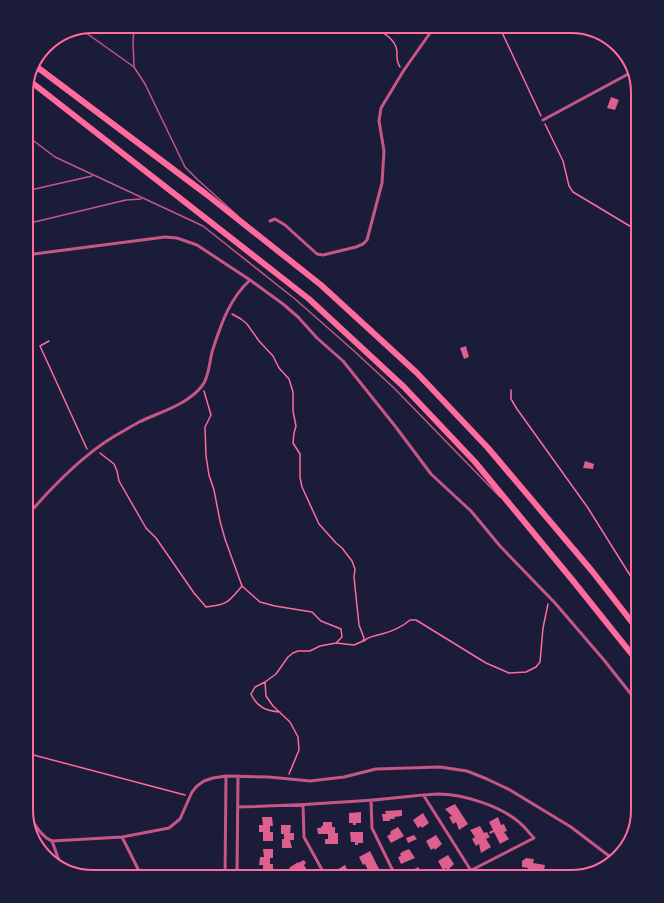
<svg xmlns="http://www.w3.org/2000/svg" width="664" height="903" font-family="Karla,sans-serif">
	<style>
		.building { fill: #dd5f8e }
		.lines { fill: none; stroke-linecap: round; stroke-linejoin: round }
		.path { stroke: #ff6b9d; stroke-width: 1.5 }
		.service { stroke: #c65784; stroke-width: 1.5 }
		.minor { stroke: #c65784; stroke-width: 3 }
		.motorway { stroke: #ff6b9d; stroke-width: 6 }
		.rim { fill: none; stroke: #ff6b9d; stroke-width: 2 }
	</style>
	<rect width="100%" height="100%" fill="#1b1b3a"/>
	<path class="building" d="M 611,97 L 619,100 L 615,110 L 607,108 Z
		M 466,346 L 469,357 L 464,359 L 460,348 Z
		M 585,461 L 594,464 L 593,469 L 583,468 Z
		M 455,804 L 468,824 L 459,830 L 456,822 L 453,824 L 449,817 L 452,816 L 445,809 Z
		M 402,810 L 402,816 L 394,817 L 395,819 L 390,819 L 390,821 L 383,821 L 382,814 L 386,814 L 385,811 Z
		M 361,812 L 361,823 L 356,823 L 356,825 L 353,825 L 353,823 L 349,823 L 349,813 Z
		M 423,813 L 429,823 L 422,828 L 421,826 L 418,828 L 413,820 Z
		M 262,817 L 272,817 L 273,826 L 270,826 L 270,832 L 273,832 L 273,841 L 263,841 L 263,832 L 259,832 L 259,825 L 263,825 Z
		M 498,817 L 501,825 L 504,824 L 507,831 L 504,832 L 509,839 L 500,844 L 494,832 L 490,834 L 489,832 L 493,830 L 489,822 Z
		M 323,822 L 332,822 L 332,827 L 335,827 L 335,833 L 338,833 L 338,844 L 325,844 L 325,839 L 328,839 L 328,834 L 318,834 L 317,828 L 321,828 L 321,826 L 323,826 Z
		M 281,825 L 291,825 L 290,833 L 294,833 L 294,840 L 290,840 L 292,848 L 282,848 L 282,839 L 284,839 L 284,834 L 281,834 Z
		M 480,826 L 484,833 L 487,832 L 488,834 L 490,837 L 486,839 L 491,847 L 481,853 L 479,844 L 476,846 L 472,839 L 475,837 L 470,830 Z
		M 398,827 L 404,836 L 391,843 L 387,836 L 391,834 L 390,833 L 391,831 Z
		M 350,832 L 363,832 L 363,843 L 358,843 L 358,845 L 355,845 L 355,842 L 351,842 Z
		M 414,835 L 417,839 L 408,843 L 406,838 Z
		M 436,835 L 442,844 L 435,850 L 434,848 L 431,850 L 426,841 Z
		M 263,849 L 273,849 L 273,858 L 270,858 L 270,864 L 273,864 L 273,873 L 263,873 L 263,865 L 259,865 L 260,857 L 264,857 Z
		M 409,849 L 415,858 L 401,864 L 398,857 L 401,856 L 400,854 L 402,852 Z
		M 370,851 L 380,871 L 371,876 L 365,864 L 363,865 L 359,857 Z
		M 448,855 L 454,864 L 448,870 L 446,868 L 443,870 L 438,861 Z
		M 526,858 L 534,859 L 533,863 L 545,865 L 544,870 L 542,870 L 541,874 L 527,872 L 528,868 L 522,867 L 522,861 Z
		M 304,860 L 306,863 L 304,865 L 307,870 L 309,869 L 311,873 L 305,876 L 306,877 L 293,877 L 289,868 L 298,862 L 298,863 Z
		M 345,865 L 351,877 L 339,877 L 335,871 Z
		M 418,867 L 424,876 L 408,877 L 407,876 L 410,874 L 409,872 L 411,871 Z
		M 559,869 L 567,874 L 565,877 L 555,877 L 552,875 L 556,870 Z"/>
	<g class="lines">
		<path class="path" d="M 371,26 C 382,32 395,38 397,51 C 397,57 396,61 400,67
			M 499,26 L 541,116
			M 545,124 L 563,161 L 569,186 L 573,192 L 638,231
			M 232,314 L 241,319 L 247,324 L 259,341 L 273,356 L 279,368 L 289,379 L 293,392 L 293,411 L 296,426 L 294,433 L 293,443 L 300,454 L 300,477 L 302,487 L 319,524 L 336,543 L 342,548 L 352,561 L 355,569 L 354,577 L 359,625 L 364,638 L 363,641 L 354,645 L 336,643 L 320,646 L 310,651 L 298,651 L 293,653 L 288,657 L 276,674 L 265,682 L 266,696 L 273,706 L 290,722 L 298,737 L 299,750 L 289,774
			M 49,341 L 40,346 L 87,449
			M 511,390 L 511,399 L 517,409 L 588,508 L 638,588
			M 100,453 L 114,464 L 117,471 L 119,481 L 146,528 L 156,538 L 194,593 L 206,607 C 227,605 229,602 242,586 L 225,539 L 220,521 L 214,490 L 209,475 L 206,456 L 205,427 L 211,415 L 204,391
			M 242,586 L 260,602 L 275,606 L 312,612 L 321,621 L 341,629 L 342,637 L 336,643
			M 364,641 C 369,636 375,636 382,634 C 393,631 402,627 410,620 L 416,620 L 486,663 L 509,673 L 526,672 L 536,667 L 540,662 L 543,628 L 548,604
			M 265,682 L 255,687 L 251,694 C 257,707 266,711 280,712
			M 26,753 L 185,795"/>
		<path class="service" d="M 134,26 L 133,42 L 134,67 L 145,84 L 185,167 L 198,180 L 238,216
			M 82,30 L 134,67
			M 26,135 L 55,157 L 203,226 L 295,299 L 353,350 L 394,388 L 500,497
			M 26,191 L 92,176
			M 26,224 L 126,200 L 141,199"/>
		<path class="minor" d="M 543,120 L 632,72
			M 270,221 L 275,219 L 285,225 L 317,254 L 323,255 L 356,247 L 363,244 L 367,240 L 382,183 L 384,151 L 379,121 L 381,108 L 404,70 L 435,26
			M 26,255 L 165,237 L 177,238 L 197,245 L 250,280 L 283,304 L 298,317 L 317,338 L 343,361 L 395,426 L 431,474 L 471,511 L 500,546 L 555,603 L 604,660 L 638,703
			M 26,517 C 50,489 82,456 113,437 C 122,432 130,427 139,422 C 160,412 187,405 202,386 C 210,376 209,360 213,349 C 221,324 230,298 250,280
			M 424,796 L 475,877
			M 371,801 L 372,828 L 396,877
			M 303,805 L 304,837 L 326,877
			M 238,807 C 279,806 319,804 359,801 C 385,800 412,795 438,794 C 463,794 501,806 520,823 C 525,827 529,833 534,838 L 458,877
			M 26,812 C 34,822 40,836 52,841 L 122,837 L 169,828 L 180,819 L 192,792 L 197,786 L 204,781 L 213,778 L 226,776 L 269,777 L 310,781 L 344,777 L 376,769 L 440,767 L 467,771 L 487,779 L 510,790 L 571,827 L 613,859
			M 122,837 L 142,877
			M 52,841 L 62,869
			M 225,877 L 226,776
			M 237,877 L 238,776"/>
		<path class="motorway" d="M 37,67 L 206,194 L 321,285 L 417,373 L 488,448 L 592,571 L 638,630
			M 30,81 L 309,299 L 404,387 L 475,462 L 574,582 L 638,662"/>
	</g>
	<path d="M0 0H664V903H0ZM93 33H571A60 60 0 0 1 631 93V810A60 60 0 0 1 571 870H93A60 60 0 0 1 33 810V93A60 60 0 0 1 93 33Z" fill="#1b1b3a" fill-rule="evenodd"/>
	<path class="rim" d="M93 33H571A60 60 0 0 1 631 93V810A60 60 0 0 1 571 870H93A60 60 0 0 1 33 810V93A60 60 0 0 1 93 33Z"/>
</svg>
